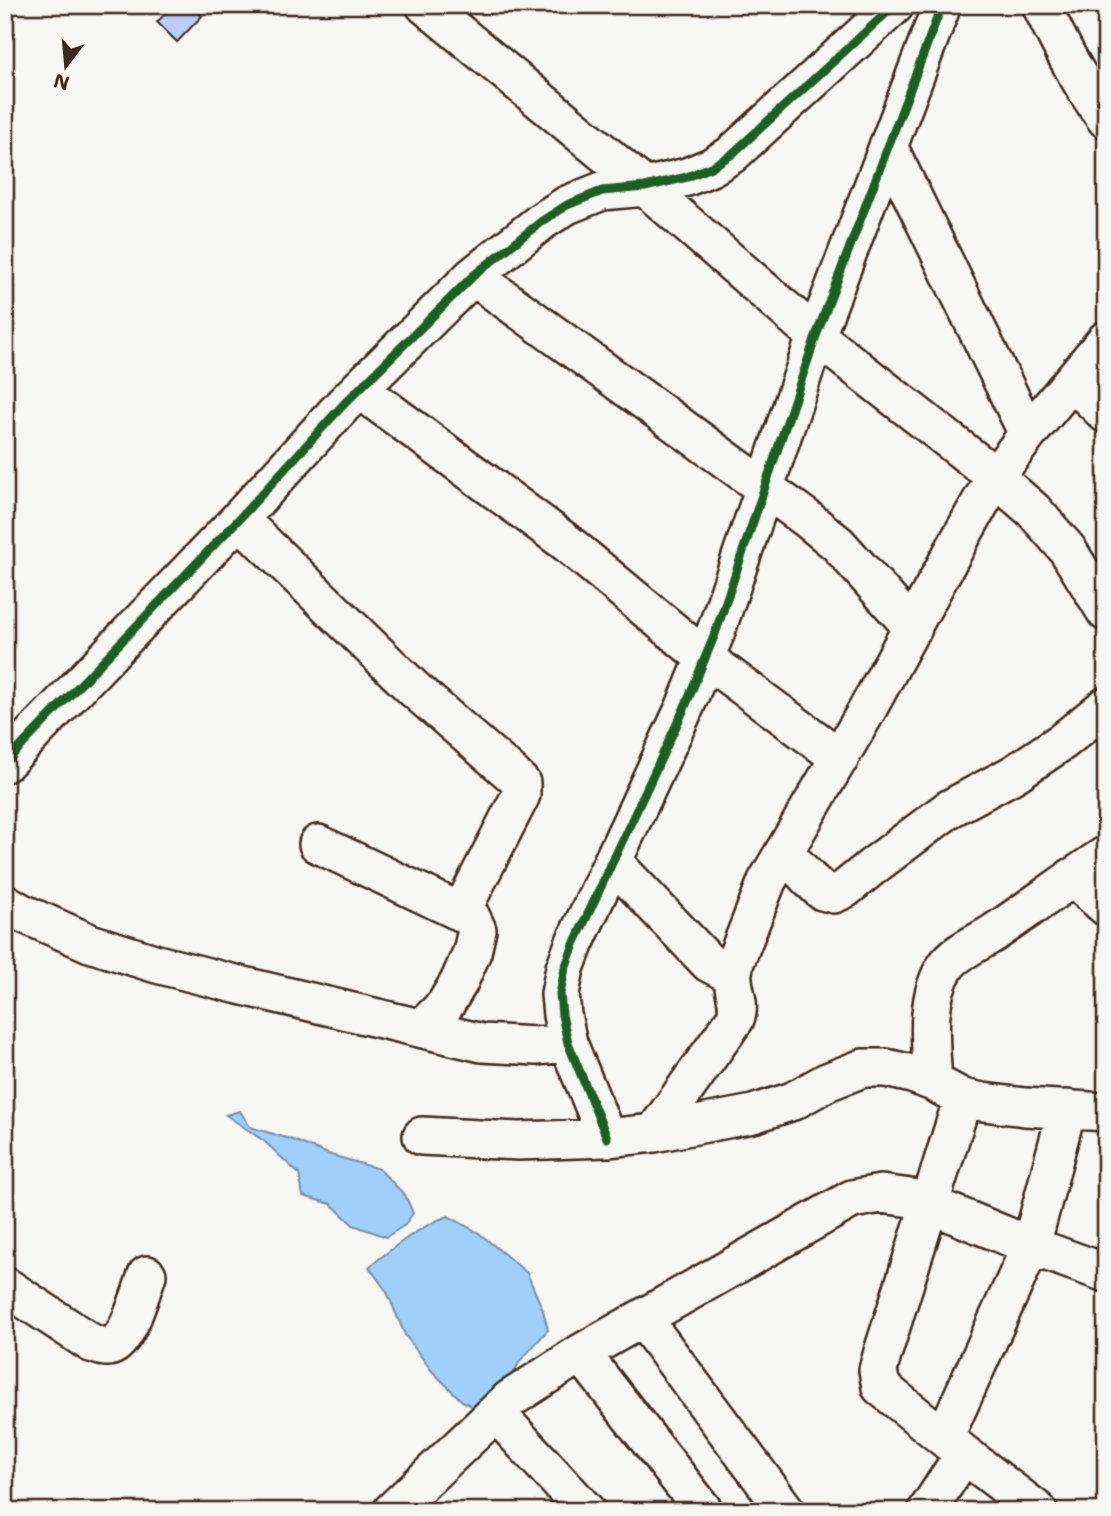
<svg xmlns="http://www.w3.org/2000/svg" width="1111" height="1516" font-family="'Shantell Sans',sans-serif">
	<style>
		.water { fill: #a0cffb; stroke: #788da3; stroke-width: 2 }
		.building { fill: #bbcdfd; stroke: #3b2a1e; stroke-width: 2 }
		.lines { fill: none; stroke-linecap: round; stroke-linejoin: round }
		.minor-casing { stroke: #3b2a1e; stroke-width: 42 }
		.minor { stroke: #f6f6f2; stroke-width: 37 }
		.cycleway-casing { stroke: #f6f6f2; stroke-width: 13 }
		.cycleway { stroke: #1b5e20; stroke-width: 9 }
	</style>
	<rect width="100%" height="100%" fill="#f6f6f2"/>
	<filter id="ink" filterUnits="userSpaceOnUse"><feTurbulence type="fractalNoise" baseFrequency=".0143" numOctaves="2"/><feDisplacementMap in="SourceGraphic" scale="14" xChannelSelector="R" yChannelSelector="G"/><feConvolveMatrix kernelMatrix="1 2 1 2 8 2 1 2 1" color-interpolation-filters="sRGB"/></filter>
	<g filter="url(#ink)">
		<path class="water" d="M 240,1111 L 250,1127 L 290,1139 L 331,1155 L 379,1169 L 405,1195 L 413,1213 L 405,1225 L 386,1237 L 353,1225 L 331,1204 L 303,1196 L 299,1174 L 264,1141 L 226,1115 Z
			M 448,1216 L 479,1233 L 527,1273 L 543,1310 L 548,1330 L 520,1361 L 510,1380 L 485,1413 L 462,1401 L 432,1371 L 405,1335 L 387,1292 L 369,1267 C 391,1249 420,1226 448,1216 Z"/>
		<path class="building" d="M 174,5 L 191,5 L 202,16 L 177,42 L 157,22 Z"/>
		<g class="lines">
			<g class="minor-casing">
				<path id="minor" d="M 425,5 L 645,187 L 816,336 L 982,466 L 1033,510 L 1067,549 L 1106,612
					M 1041,5 C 1060,44 1080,84 1106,119
					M 888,146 L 1028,434
					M 473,276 L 806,518 L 838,544 L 913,628
					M 1072,381 L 1106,414
					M 359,389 L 567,543 L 705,658 L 840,758
					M 239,519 L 414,689 L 512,774 L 521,783 L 521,795 L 461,912
					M 5,763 L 239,519 L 344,404 L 473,276 L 542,221 L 567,205 L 602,191 L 645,187 L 687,177 L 711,167 L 731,155 L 895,5
					M 318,844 L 471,917 L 477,930 L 472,952 L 459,982 L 445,1005 L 422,1028
					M 784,852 L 809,879 L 822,891 L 834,894 L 845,889 L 872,867 L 949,809 L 1014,774 L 1063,741 L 1106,706
					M 613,862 L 709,963 L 732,975
					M 1072,877 L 1106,907
					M 5,903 L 22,913 L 90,943 L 157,964 L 231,983 L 482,1043 L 536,1046 L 568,1043
					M 933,1082 C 931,1046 924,998 946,966 C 956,951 979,943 995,932 C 1032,907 1068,880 1106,855
					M 963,1098 L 883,1352 L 878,1370 L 881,1387 L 964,1454 L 1038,1511
					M 654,1133 L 735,1019 C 741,1005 734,994 733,979 C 732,973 734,968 735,962 L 767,881 L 866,712 L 960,539 L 995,477 L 1028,434 L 1106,340
					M 422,1136 L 518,1141 L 607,1138 L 654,1133 L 753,1114 L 793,1101 L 827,1082 L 863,1068 L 886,1068 L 912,1074 L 933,1082 L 963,1098 L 983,1102 L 1025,1107 L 1106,1112
					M 607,1138 L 568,1043 L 562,1015 L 560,994 L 565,968 L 575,942 L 684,709 L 715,634 L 816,336 L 942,5
					M 5,1286 L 91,1343 C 96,1344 103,1348 108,1347 C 127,1346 141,1291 147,1275
					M 643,1319 L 786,1511
					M 581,1353 L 704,1511
					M 497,1414 L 586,1511
					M 944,1438 L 1031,1246 L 1067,1109
					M 392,1511 L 510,1399 L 581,1353 L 852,1199 L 881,1194 L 911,1198 L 929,1204 L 1031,1246 L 1106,1273
					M 927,1511 L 964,1454"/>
			</g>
			<use href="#minor" class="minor"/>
			<g class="cycleway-casing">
				<path id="cycleway" d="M 5,763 L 239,519 L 344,404 L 473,276 L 542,221 L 567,205 L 602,191 L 645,187 L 687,177 L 711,167 L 731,155 L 895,5
					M 607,1138 L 568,1043 L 562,1015 L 560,994 L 565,968 L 575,942 L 684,709 L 715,634 L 816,336 L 942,5"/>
			</g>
			<use href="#cycleway" class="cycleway"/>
		</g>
	</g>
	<rect width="1111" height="1516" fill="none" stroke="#f6f6f2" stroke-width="28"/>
	<rect x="14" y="14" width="1083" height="1488" fill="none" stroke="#3b2a1e" stroke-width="2.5" filter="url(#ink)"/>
	<g transform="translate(66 66) rotate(196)" stroke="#f6f6f2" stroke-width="5" paint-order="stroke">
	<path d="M0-5L12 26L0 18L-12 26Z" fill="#3b2a1e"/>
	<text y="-10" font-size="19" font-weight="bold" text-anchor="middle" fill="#3b2a1e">N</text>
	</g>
</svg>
